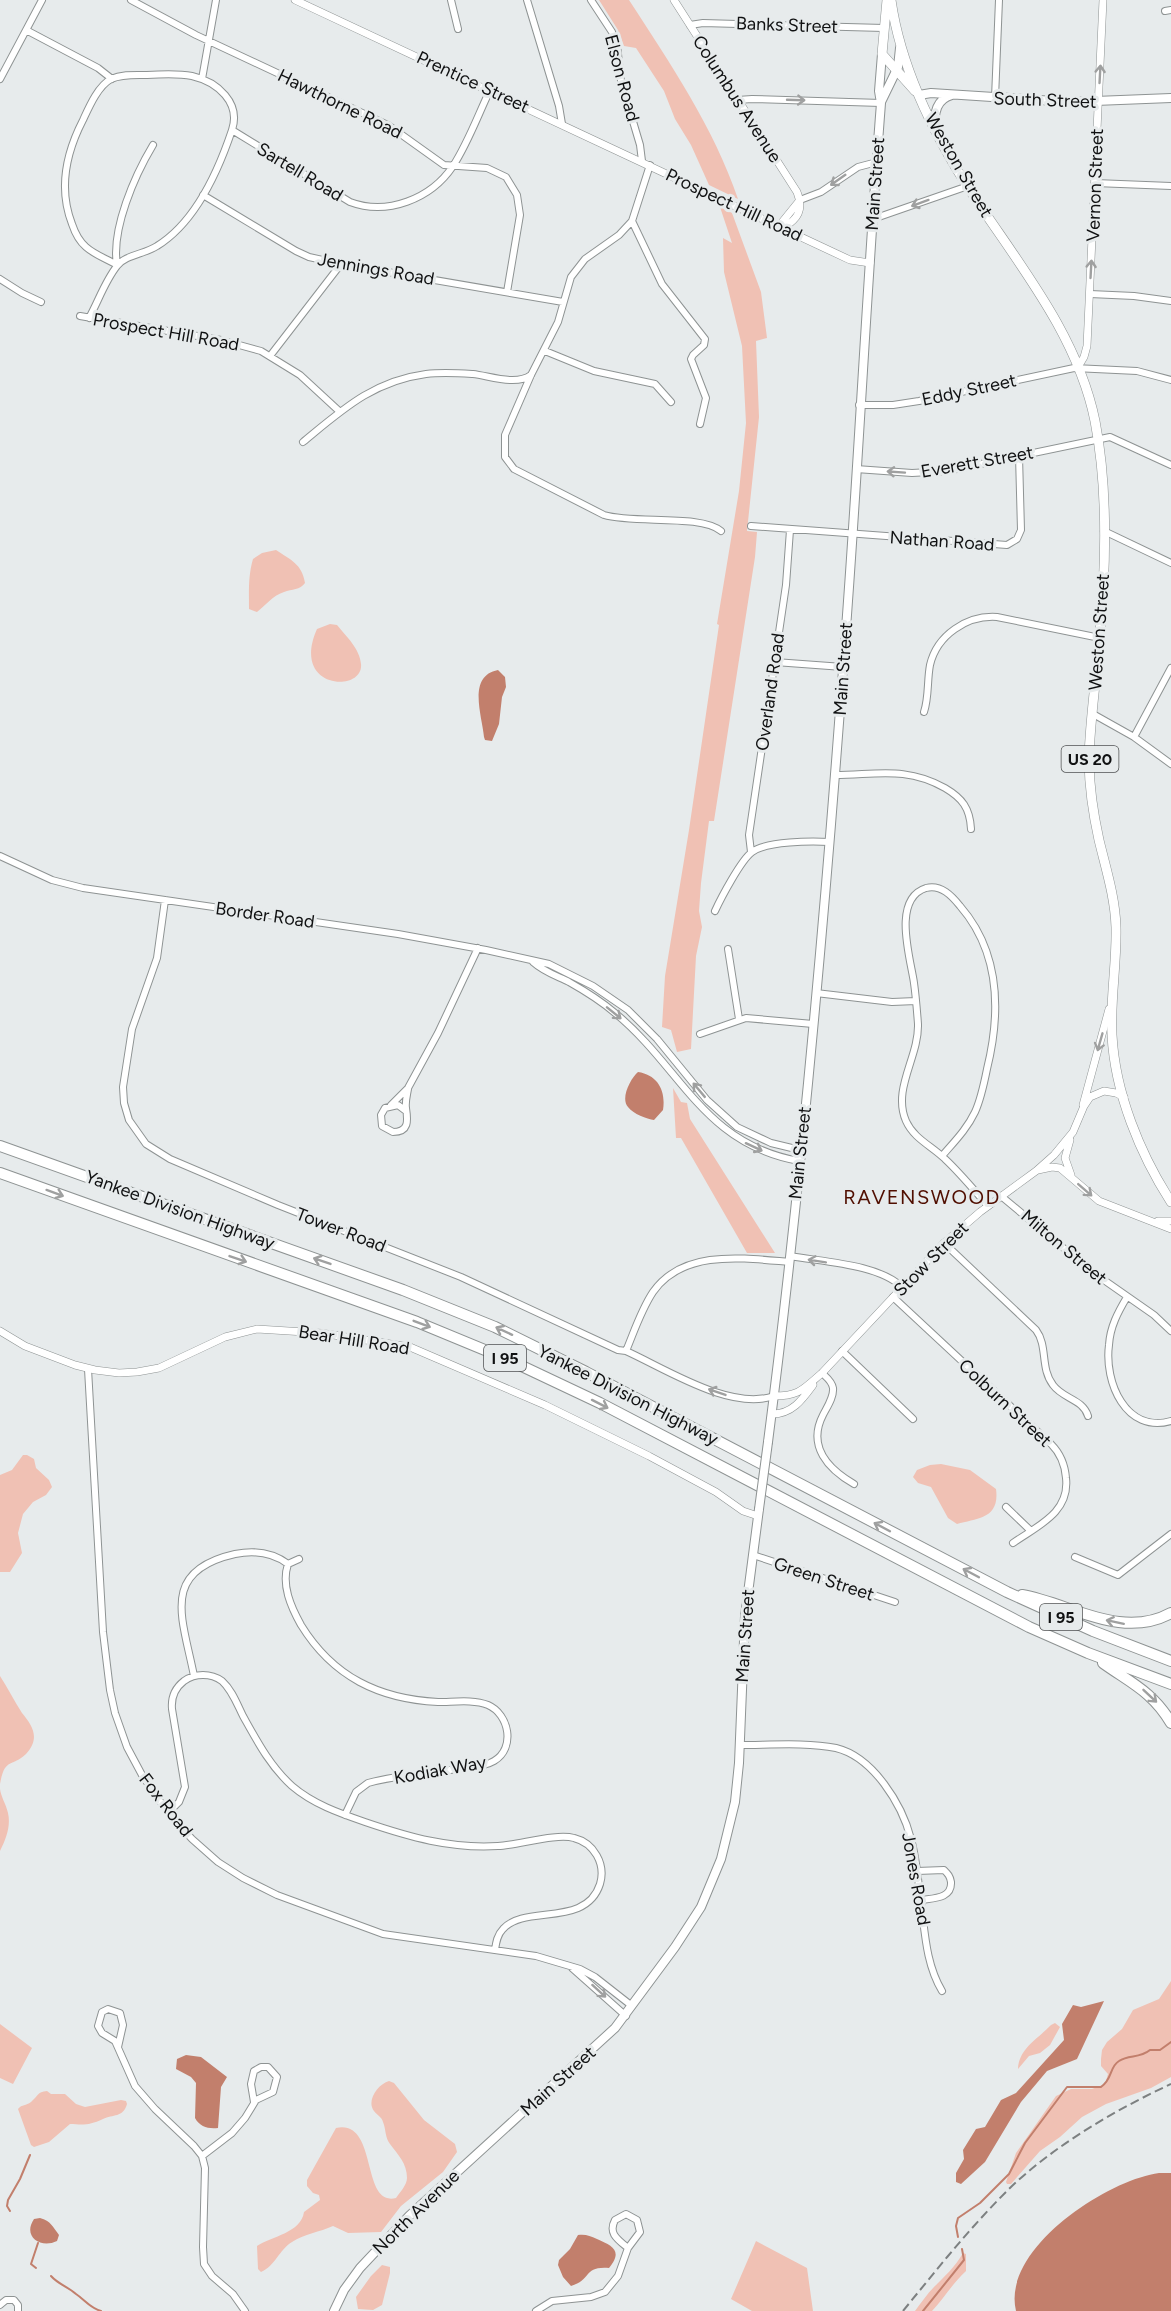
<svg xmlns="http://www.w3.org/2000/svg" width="1171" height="2311" font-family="Figtree,sans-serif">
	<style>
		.green { fill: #f0c1b4 }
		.water { fill: #c27f6c }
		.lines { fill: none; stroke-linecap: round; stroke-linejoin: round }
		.stream { stroke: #c27f6c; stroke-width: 2 }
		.minor-casing { stroke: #8e9393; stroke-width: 8 }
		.tertiary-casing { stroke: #8e9393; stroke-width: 8 }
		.secondary-casing { stroke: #8e9393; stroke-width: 10 }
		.primary-casing { stroke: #8e9393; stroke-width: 10 }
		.motorway-casing { stroke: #8e9393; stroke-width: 12 }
		.minor { stroke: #fff; stroke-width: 6 }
		.tertiary { stroke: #fff; stroke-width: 7 }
		.secondary { stroke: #fff; stroke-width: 8 }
		.primary { stroke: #fff; stroke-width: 9 }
		.motorway { stroke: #fff; stroke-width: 10 }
		.rail { stroke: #7d8081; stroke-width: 2; stroke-dasharray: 9 4.5; stroke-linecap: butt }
		.secondary-bridge-casing { stroke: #8e9393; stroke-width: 10; stroke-linecap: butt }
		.secondary-bridge { stroke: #fff; stroke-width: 8 }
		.oneway { stroke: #9fa0a0 }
		.labels { text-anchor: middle; stroke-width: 6; stroke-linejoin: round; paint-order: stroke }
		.shield { fill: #e7ebec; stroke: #505253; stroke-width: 1.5 }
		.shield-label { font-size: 16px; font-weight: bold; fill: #101112 }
		.street-label { font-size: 18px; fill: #101112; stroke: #e7ebec }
		.neighbourhood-label { font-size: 20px; letter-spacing: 1.5px; fill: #500e00; stroke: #e7ebec }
	</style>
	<rect width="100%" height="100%" fill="#e7ebec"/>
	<path class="green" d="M 599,0 L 629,0 C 670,63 714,128 738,199 L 709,185 L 691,145 L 675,119 L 664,91 L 636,48 L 624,46 L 618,30 Z
		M 720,207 L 732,213 L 761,292 L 767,338 L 756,341 L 759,417 L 747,531 L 757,532 L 755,557 L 714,821 L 709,821 L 701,883 L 699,911 L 702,927 L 696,956 L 691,1049 L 677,1052 L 671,1030 L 662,1027 L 665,976 L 689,830 L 719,625 L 717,624 L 739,491 L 746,423 L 742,346 L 724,272 L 723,238 L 732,243 Z
		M 276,550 C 291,560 302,564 305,583 C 300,590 292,589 284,592 C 272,596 266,605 257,612 L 249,609 C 249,592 248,576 253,559 L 262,553 Z
		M 330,624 L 337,625 C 346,636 360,649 361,664 C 364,693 290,690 317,629 Z
		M 673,1088 L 681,1102 L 687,1103 L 690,1119 L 775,1253 L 747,1253 L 681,1138 L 676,1138 Z
		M 23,1455 L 27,1455 L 34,1459 L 36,1468 L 49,1480 L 52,1487 L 46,1495 L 33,1502 L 23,1514 L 18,1533 L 22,1553 L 10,1572 L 0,1572 L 0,1475 L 12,1470 Z
		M 941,1464 L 970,1470 L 996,1489 C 1000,1519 977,1518 957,1524 L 948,1518 L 931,1487 L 918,1483 L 913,1477 L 917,1470 L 930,1465 Z
		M 0,1676 C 8,1688 14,1701 22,1713 C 32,1725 41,1738 26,1754 C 11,1768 5,1757 0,1784 Z
		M 0,1789 C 1,1797 6,1804 8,1813 C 11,1826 6,1839 0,1851 Z
		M 1171,1981 L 1171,2077 L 1151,2088 L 1106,2104 L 1082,2117 L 1060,2137 L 1040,2151 L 1011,2184 L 1007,2184 L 1006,2182 L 1016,2153 L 1056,2096 L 1071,2089 L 1092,2089 L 1105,2084 L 1108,2074 L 1101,2066 L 1101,2059 L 1102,2050 L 1107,2042 L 1122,2029 L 1133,2010 L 1159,1999 Z
		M 1055,2023 L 1060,2027 L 1050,2045 L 1040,2053 L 1029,2056 L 1018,2069 C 1019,2048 1038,2039 1051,2025 Z
		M 0,2024 L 32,2048 L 13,2084 L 0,2078 Z
		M 389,2081 L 394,2083 L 424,2120 L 455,2144 L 457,2152 L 443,2172 L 401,2206 L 381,2232 L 348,2233 L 333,2226 C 320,2232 304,2234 292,2242 C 279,2250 275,2266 261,2272 L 258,2269 L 257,2246 C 272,2236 301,2233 304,2212 L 320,2200 L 319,2195 L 313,2193 L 307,2186 L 307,2180 L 336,2128 C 379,2119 360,2207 396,2198 C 400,2192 407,2185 407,2178 C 407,2163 398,2155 390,2144 C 385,2138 386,2129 383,2122 C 382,2117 377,2115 374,2111 C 366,2101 378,2084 389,2081 Z
		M 47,2091 L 51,2094 L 65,2094 L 76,2104 L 85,2107 L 121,2100 L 126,2101 L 127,2104 C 123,2118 113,2114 103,2119 C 90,2125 85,2125 70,2124 L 49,2142 L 34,2147 L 31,2145 L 18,2109 C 22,2104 26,2106 31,2102 C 38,2096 37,2092 47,2091 Z
		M 756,2241 L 807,2268 L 813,2311 L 752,2311 L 731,2299 Z
		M 963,2253 L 966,2254 L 966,2271 C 953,2283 944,2298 932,2311 L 915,2311 C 921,2303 927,2294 934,2287 C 945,2276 955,2267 963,2253 Z
		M 382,2265 L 390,2267 L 390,2273 L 382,2305 L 373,2310 L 358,2309 L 356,2297 L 371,2276 Z"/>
	<path class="water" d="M 498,670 L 505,677 L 506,687 L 502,697 L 499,724 L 492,741 L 485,740 L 484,737 C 482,715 467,676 498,670 Z
		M 638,1072 C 658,1075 666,1091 663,1110 L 654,1120 C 647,1119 633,1114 628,1107 C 620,1098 631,1078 638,1072 Z
		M 1104,2001 L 1077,2059 L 1047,2071 L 1021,2102 L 985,2162 L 961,2184 L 956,2182 L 956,2173 L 964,2159 L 963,2150 L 976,2129 L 985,2127 L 1001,2100 L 1016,2093 L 1064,2040 L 1062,2024 L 1073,2005 L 1081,2007 Z
		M 186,2055 L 201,2057 L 227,2077 L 221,2087 L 218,2128 C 208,2129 200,2127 195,2118 L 196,2083 L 191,2077 L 176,2069 L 177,2059 Z
		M 1159,2173 L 1171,2173 L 1171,2311 L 1016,2311 C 1001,2249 1107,2180 1159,2173 Z
		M 40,2218 C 51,2221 53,2227 59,2235 L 57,2241 C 41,2249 22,2237 34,2219 Z
		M 578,2235 C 586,2234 590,2236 597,2239 C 613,2246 623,2251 609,2268 C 583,2266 592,2280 571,2286 L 563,2277 L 558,2265 L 559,2260 L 570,2249 Z"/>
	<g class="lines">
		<path class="stream" d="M 10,2211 L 7,2206 L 8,2200 L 20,2179 L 30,2155
			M 958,2237 L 956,2226 L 958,2218 L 980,2203 L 1009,2174 L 1025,2143 L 1067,2087 L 1101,2087 C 1113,2079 1109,2067 1119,2061 C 1129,2054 1139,2059 1150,2050 L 1160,2050 L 1171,2042
			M 36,2268 L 31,2264 L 38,2243
			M 51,2276 C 58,2284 68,2287 76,2294 C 85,2300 90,2308 101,2311
			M 923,2311 L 964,2260 L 962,2249"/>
		<g class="minor-casing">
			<path id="minor" d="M 131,0 L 196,35 L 388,125 L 444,165 L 487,168 L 506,177 L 517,195 L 520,215 L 507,292
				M 451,0 L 458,29
				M 527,0 L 559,106 L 562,124
				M 591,0 L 612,32 L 617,45 L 621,81 L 640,145 L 642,161
				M 1165,11 L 1171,10
				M 690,25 L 703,23 L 884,28
				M 26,30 L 98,68 L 112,79
				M 0,79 L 42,0
				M 202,79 L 216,0
				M 995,98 L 999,0
				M 738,100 L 752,99 L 881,103
				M 232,130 L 350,202 C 387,216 431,199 453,166 C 468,143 478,115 490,90
				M 650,165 L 632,221 L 619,235 L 585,259 L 571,277 L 558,322 L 531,375 L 505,435 L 505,457 L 514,469 L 604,515 C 634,524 701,514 721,531
				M 1095,183 L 1171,186
				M 203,195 L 296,251 L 309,257 L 341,264 L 563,302
				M 800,200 L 821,192 L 858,167 L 877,162
				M 873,219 L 968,186
				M 632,221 L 662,284 L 705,339 L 704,345 L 693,355 L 691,359 L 706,398 L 700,424
				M 117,265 C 111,229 135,175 153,145
				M 0,279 L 22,293 L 41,302
				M 1090,294 L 1134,296 L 1171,301
				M 80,316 L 221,340 L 261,351 L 300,375 L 339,411
				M 89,318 C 98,302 105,281 117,266 C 125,255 145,254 157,246 C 196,222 218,172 232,130 C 241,103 218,82 192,76 C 177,73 162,74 147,75 C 135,75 122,74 111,79 C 98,86 89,107 83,120 C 66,153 58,188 72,224 C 75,233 79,241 86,247 C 95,255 107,259 117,265
				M 545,351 L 594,371 L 655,384 L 671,402
				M 270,356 L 341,264
				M 859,405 L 893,405 L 919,401 L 1074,368 L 1137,371 L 1171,380
				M 303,442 C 342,410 373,381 426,374 C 442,372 457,373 473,374 C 490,376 516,386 531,375
				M 856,469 L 912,473 L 947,471 L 1110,437 L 1171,465
				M 751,526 L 1007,545 L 1017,539 L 1021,530 L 1019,456
				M 1104,531 L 1171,563
				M 775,662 L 843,667
				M 924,712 C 929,697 927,681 930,665 C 937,635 967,615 997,617 L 1100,638
				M 1093,714 L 1134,737 L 1171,764
				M 1134,737 L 1171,668
				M 835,775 C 876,775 906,766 945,788 C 962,798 970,808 971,829
				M 751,852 L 749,835 L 786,585 L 790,530
				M 0,856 L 52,880 L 83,888 L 398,934 L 486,950 L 549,964 L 593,986 L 628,1010 L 657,1039 L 707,1100 L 737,1127 L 771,1143 L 800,1150
				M 165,900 L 157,958 L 132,1029 L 123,1087 L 124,1103 L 129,1120 L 146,1144 L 170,1159 L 278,1205 L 461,1277 L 618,1350 L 626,1351 C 666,1369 730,1411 774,1396
				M 715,911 C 721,898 741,860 752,852 C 767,841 811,841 830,842
				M 728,949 L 739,1019
				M 533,962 C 544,972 557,976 569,982 C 585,991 601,1001 615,1013 C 682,1068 703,1144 799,1161
				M 816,993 L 892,1002 L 916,1001
				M 700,1034 L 746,1018 L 813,1024
				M 391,1105 L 408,1088 L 438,1033 L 478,948
				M 406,1111 L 398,1105 L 385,1108 L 381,1115 L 382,1126 L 393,1132 C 409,1132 408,1121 406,1108 C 405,1102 407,1095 408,1089
				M 942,1156 C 954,1142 967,1129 975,1112 C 981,1099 984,1084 987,1069 C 1001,1012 1000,952 960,906 C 952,896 941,884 926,888 C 891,899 911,960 914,983 C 916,997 917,1011 918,1024 C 919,1057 892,1089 906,1121 C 914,1139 932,1146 945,1159 C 960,1173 974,1190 988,1206
				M 1001,1196 L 1091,1271 L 1154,1315 L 1171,1331
				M 944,1243 L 1036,1330 C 1048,1346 1040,1368 1053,1385 C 1063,1399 1083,1399 1088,1416
				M 790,1256 C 823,1262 878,1264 902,1287
				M 893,1297 L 1051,1444 C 1061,1454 1065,1465 1066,1478 C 1070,1513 1037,1526 1013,1543
				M 1127,1297 C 1118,1312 1110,1327 1109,1345 C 1104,1382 1126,1434 1171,1421
				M 626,1351 C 634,1332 641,1310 653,1292 C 683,1249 743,1258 789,1262
				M 842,1351 L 913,1419
				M 88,1369 L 103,1632 L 110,1690 L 115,1713 L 127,1747 L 142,1775 L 168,1813 L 192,1839 L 218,1862 L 243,1878 L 277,1895 L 383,1934 L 536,1956 L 580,1969 L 595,1977 L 632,2006
				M 822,1373 C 826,1377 832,1381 833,1388 C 834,1397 827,1407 823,1415 C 807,1446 828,1469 854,1484
				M 1006,1507 L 1031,1531
				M 753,1555 L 895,1602
				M 1075,1557 L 1118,1575 L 1171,1534
				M 288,1564 C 281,1585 291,1607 301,1625 C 333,1677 379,1699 438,1702 C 454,1702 473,1699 488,1705 C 509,1714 516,1748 494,1761 C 484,1767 470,1767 458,1769 C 429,1773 397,1775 368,1783 L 356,1792 L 345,1815
				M 194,1676 C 183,1619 159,1571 235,1554 C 255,1550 272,1552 288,1564 L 299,1559
				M 740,1745 C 769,1745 807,1742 836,1748 C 873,1757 902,1804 911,1839 C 917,1860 918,1882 921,1903 C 925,1933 926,1964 942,1991
				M 168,1813 L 179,1802 L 185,1787 L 172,1709 C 171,1698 175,1688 184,1681 C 195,1673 211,1673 222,1681 C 232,1690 237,1704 243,1716 C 257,1741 270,1766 292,1786 C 313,1804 339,1813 365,1822 C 409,1837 451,1849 498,1846 C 519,1845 556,1833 574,1838 C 594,1843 606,1864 600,1884 C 586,1928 525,1904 503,1929 C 497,1935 496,1943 495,1950
				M 917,1871 L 944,1870 C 948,1874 950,1876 951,1882 C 952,1899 933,1898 921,1900
				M 572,1968 L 626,2016
				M 118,2047 L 123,2025 L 120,2013 L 108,2009 L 102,2012 L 98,2026 L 102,2033 L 115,2041 L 135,2086 L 155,2109 L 194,2146 L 202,2156 L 205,2168 L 203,2247 L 204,2264 L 212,2276 L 233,2294 L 245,2311
				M 202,2156 L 232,2133 L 245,2118 L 256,2100 L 273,2092 L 277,2077 L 268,2067 L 261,2067 L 254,2071 L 251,2084 L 254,2102
				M 0,2305 L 6,2300 L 14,2300 L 18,2305 L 18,2311
				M 536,2311 L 552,2301 L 591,2297 L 605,2292 L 618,2276 L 628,2248 L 640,2232 L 637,2220 L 626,2214 L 615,2220 C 608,2233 617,2239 628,2248"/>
		</g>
		<g class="tertiary-casing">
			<path id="tertiary" d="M 295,0 L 850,260 L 870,263
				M 674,0 L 797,192 C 804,210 798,219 783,228
				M 784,227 L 783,221 L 800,200
				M 1078,367 L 1084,357 L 1087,346 L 1103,0
				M 1083,1105 L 1109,1009
				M 1070,1140 L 1065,1158 L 1071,1175
				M 1038,1170 L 1052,1167 L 1060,1168 L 1099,1201 L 1171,1229
				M 1158,1221 L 1171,1221
				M 0,1331 L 25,1346 L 75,1365 L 95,1370 L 119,1373 L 137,1372 L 159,1368 L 225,1337 L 257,1329 L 321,1333 L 410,1347 L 545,1405 L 649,1456 L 716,1492 L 743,1511 L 758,1516
				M 774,1396 C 800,1396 803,1389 822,1373 L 944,1243 L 980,1212 L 1036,1171 L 1054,1155 L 1073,1132 L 1084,1106 L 1090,1097 L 1104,1091 L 1116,1093 L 1124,1097
				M 772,1414 C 792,1414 802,1400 813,1385"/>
		</g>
		<g class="secondary-casing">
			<path id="secondary" d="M 919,95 L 931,93 L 1070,102 L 1171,98
				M 881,102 L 898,67 L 900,48
				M 936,127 C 933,113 937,99 952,95
				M 768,1442 C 804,1163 828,882 848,601 C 860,435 868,269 881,103 L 879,91 L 882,54
				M 334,2311 L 344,2290 L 360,2268 L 409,2216 L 615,2028 L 675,1947 L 701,1907 L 721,1859 L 735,1802 L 739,1763 L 745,1616 L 759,1509"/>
		</g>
		<g class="primary-casing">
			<path id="primary" d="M 887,0 L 882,54 L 915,91
				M 891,0 C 901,70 936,139 975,198 C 1021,267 1078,337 1095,421 C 1109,493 1106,571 1099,643 C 1096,681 1090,720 1089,758 C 1089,785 1093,813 1099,840 C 1106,869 1115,897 1116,927 C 1117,963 1110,999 1112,1035 C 1115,1093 1140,1154 1171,1202"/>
		</g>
		<g class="motorway-casing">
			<path id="motorway" d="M 0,1146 L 403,1290 L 495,1327 L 586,1372 L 1007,1592 L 1093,1631 L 1171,1661
				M 0,1173 L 417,1322 L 509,1360 L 600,1403 L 1029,1627 L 1088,1653 L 1171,1684
				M 1022,1595 C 1071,1604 1122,1640 1171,1613
				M 1103,1663 C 1131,1683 1153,1692 1171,1723"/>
		</g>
		<use href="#minor" class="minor"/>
		<use href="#tertiary" class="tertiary"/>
		<use href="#secondary" class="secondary"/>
		<use href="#primary" class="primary"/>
		<use href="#motorway" class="motorway"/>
		<path class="rail" d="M 903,2311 C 938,2268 972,2225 1012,2186 C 1057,2144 1115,2110 1171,2084"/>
		<g class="secondary-bridge-casing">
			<path id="secondary-bridge" d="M 759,1509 L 768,1442"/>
		</g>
		<use href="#secondary-bridge" class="secondary-bridge"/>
	</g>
	<defs><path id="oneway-shaft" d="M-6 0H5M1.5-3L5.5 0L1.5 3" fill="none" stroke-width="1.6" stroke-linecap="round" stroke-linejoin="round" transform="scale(1.5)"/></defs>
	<g class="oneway">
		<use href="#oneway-shaft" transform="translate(1100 74) rotate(-87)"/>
		<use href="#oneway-shaft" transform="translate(796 100) rotate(2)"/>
		<use href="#oneway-shaft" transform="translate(838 180) rotate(145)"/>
		<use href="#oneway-shaft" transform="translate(920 203) rotate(160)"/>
		<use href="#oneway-shaft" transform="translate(1091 269) rotate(-87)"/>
		<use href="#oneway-shaft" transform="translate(896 472) rotate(-176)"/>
		<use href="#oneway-shaft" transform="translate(614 1013) rotate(39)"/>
		<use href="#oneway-shaft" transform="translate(1100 1042) rotate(106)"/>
		<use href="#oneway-shaft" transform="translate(699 1090) rotate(-130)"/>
		<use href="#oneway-shaft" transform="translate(754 1147) rotate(25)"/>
		<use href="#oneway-shaft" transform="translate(1085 1190) rotate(41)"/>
		<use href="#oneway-shaft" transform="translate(55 1193) rotate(20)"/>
		<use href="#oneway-shaft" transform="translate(238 1259) rotate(19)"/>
		<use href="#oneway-shaft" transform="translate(322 1261) rotate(-161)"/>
		<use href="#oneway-shaft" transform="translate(817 1261) rotate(-171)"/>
		<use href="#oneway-shaft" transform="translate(422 1324) rotate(21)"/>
		<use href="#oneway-shaft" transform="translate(504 1331) rotate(-155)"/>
		<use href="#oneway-shaft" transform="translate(717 1392) rotate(-161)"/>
		<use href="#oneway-shaft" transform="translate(600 1404) rotate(27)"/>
		<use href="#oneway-shaft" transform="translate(882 1527) rotate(-152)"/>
		<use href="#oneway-shaft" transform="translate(971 1573) rotate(-152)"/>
		<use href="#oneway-shaft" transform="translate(1115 1622) rotate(-168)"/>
		<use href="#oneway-shaft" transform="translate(1150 1696) rotate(43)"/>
		<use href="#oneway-shaft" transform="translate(599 1991) rotate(42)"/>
	</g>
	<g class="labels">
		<g class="shield">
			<rect x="1061.5" y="746" width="57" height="26" rx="4.5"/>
			<rect x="484" y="1345" width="42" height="26" rx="4.5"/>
			<rect x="1040" y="1604" width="42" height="26" rx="4.5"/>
		</g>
		<g class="shield-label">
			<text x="1090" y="765">US 20</text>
			<text x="505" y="1364">I 95</text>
			<text x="1061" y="1623">I 95</text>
		</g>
		<g class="street-label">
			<text transform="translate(787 25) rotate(2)" y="6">Banks Street</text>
			<text transform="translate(622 78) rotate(75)" y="6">Elson Road</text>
			<text transform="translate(473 82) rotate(25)" y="6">Prentice Street</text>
			<text transform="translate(737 99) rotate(57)" y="6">Columbus Avenue</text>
			<text transform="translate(1045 100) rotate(2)" y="6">South Street</text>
			<text transform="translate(340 104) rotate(26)" y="6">Hawthorne Road</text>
			<text transform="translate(959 165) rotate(60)" y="6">Weston Street</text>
			<text transform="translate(300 172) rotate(31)" y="6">Sartell Road</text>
			<text transform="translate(875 184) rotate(-86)" y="6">Main Street</text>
			<text transform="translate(1095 185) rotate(-88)" y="6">Vernon Street</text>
			<text transform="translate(734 205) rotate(25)" y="6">Prospect Hill Road</text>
			<text transform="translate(376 269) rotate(10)" y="6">Jennings Road</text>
			<text transform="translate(166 332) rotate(10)" y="6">Prospect Hill Road</text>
			<text transform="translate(969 390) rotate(-12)" y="6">Eddy Street</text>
			<text transform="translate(977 462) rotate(-10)" y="6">Everett Street</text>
			<text transform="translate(942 541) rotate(4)" y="6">Nathan Road</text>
			<text transform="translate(1099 632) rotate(-86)" y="6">Weston Street</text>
			<text transform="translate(843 669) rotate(-86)" y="6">Main Street</text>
			<text transform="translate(770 692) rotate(-82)" y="6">Overland Road</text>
			<text transform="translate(265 915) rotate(8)" y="6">Border Road</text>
			<text transform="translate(800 1153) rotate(-84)" y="6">Main Street</text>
			<text transform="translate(180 1210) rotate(20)" y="6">Yankee Division Highway</text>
			<text transform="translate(341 1230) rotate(21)" y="6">Tower Road</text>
			<text transform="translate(1064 1247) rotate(40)" y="6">Milton Street</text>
			<text transform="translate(931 1259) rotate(-45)" y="6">Stow Street</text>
			<text transform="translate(354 1340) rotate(9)" y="6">Bear Hill Road</text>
			<text transform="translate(628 1395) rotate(27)" y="6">Yankee Division Highway</text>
			<text transform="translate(1005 1403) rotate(43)" y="6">Colburn Street</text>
			<text transform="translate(824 1579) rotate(18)" y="6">Green Street</text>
			<text transform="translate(745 1636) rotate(-86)" y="6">Main Street</text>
			<text transform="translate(440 1770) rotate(-10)" y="6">Kodiak Way</text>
			<text transform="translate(166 1805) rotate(52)" y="6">Fox Road</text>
			<text transform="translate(916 1879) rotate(80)" y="6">Jones Road</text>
			<text transform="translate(558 2081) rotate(-42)" y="6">Main Street</text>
			<text transform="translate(416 2212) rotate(-44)" y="6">North Avenue</text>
		</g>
		<g class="neighbourhood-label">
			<text x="922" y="1204">RAVENSWOOD</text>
		</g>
	</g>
</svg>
